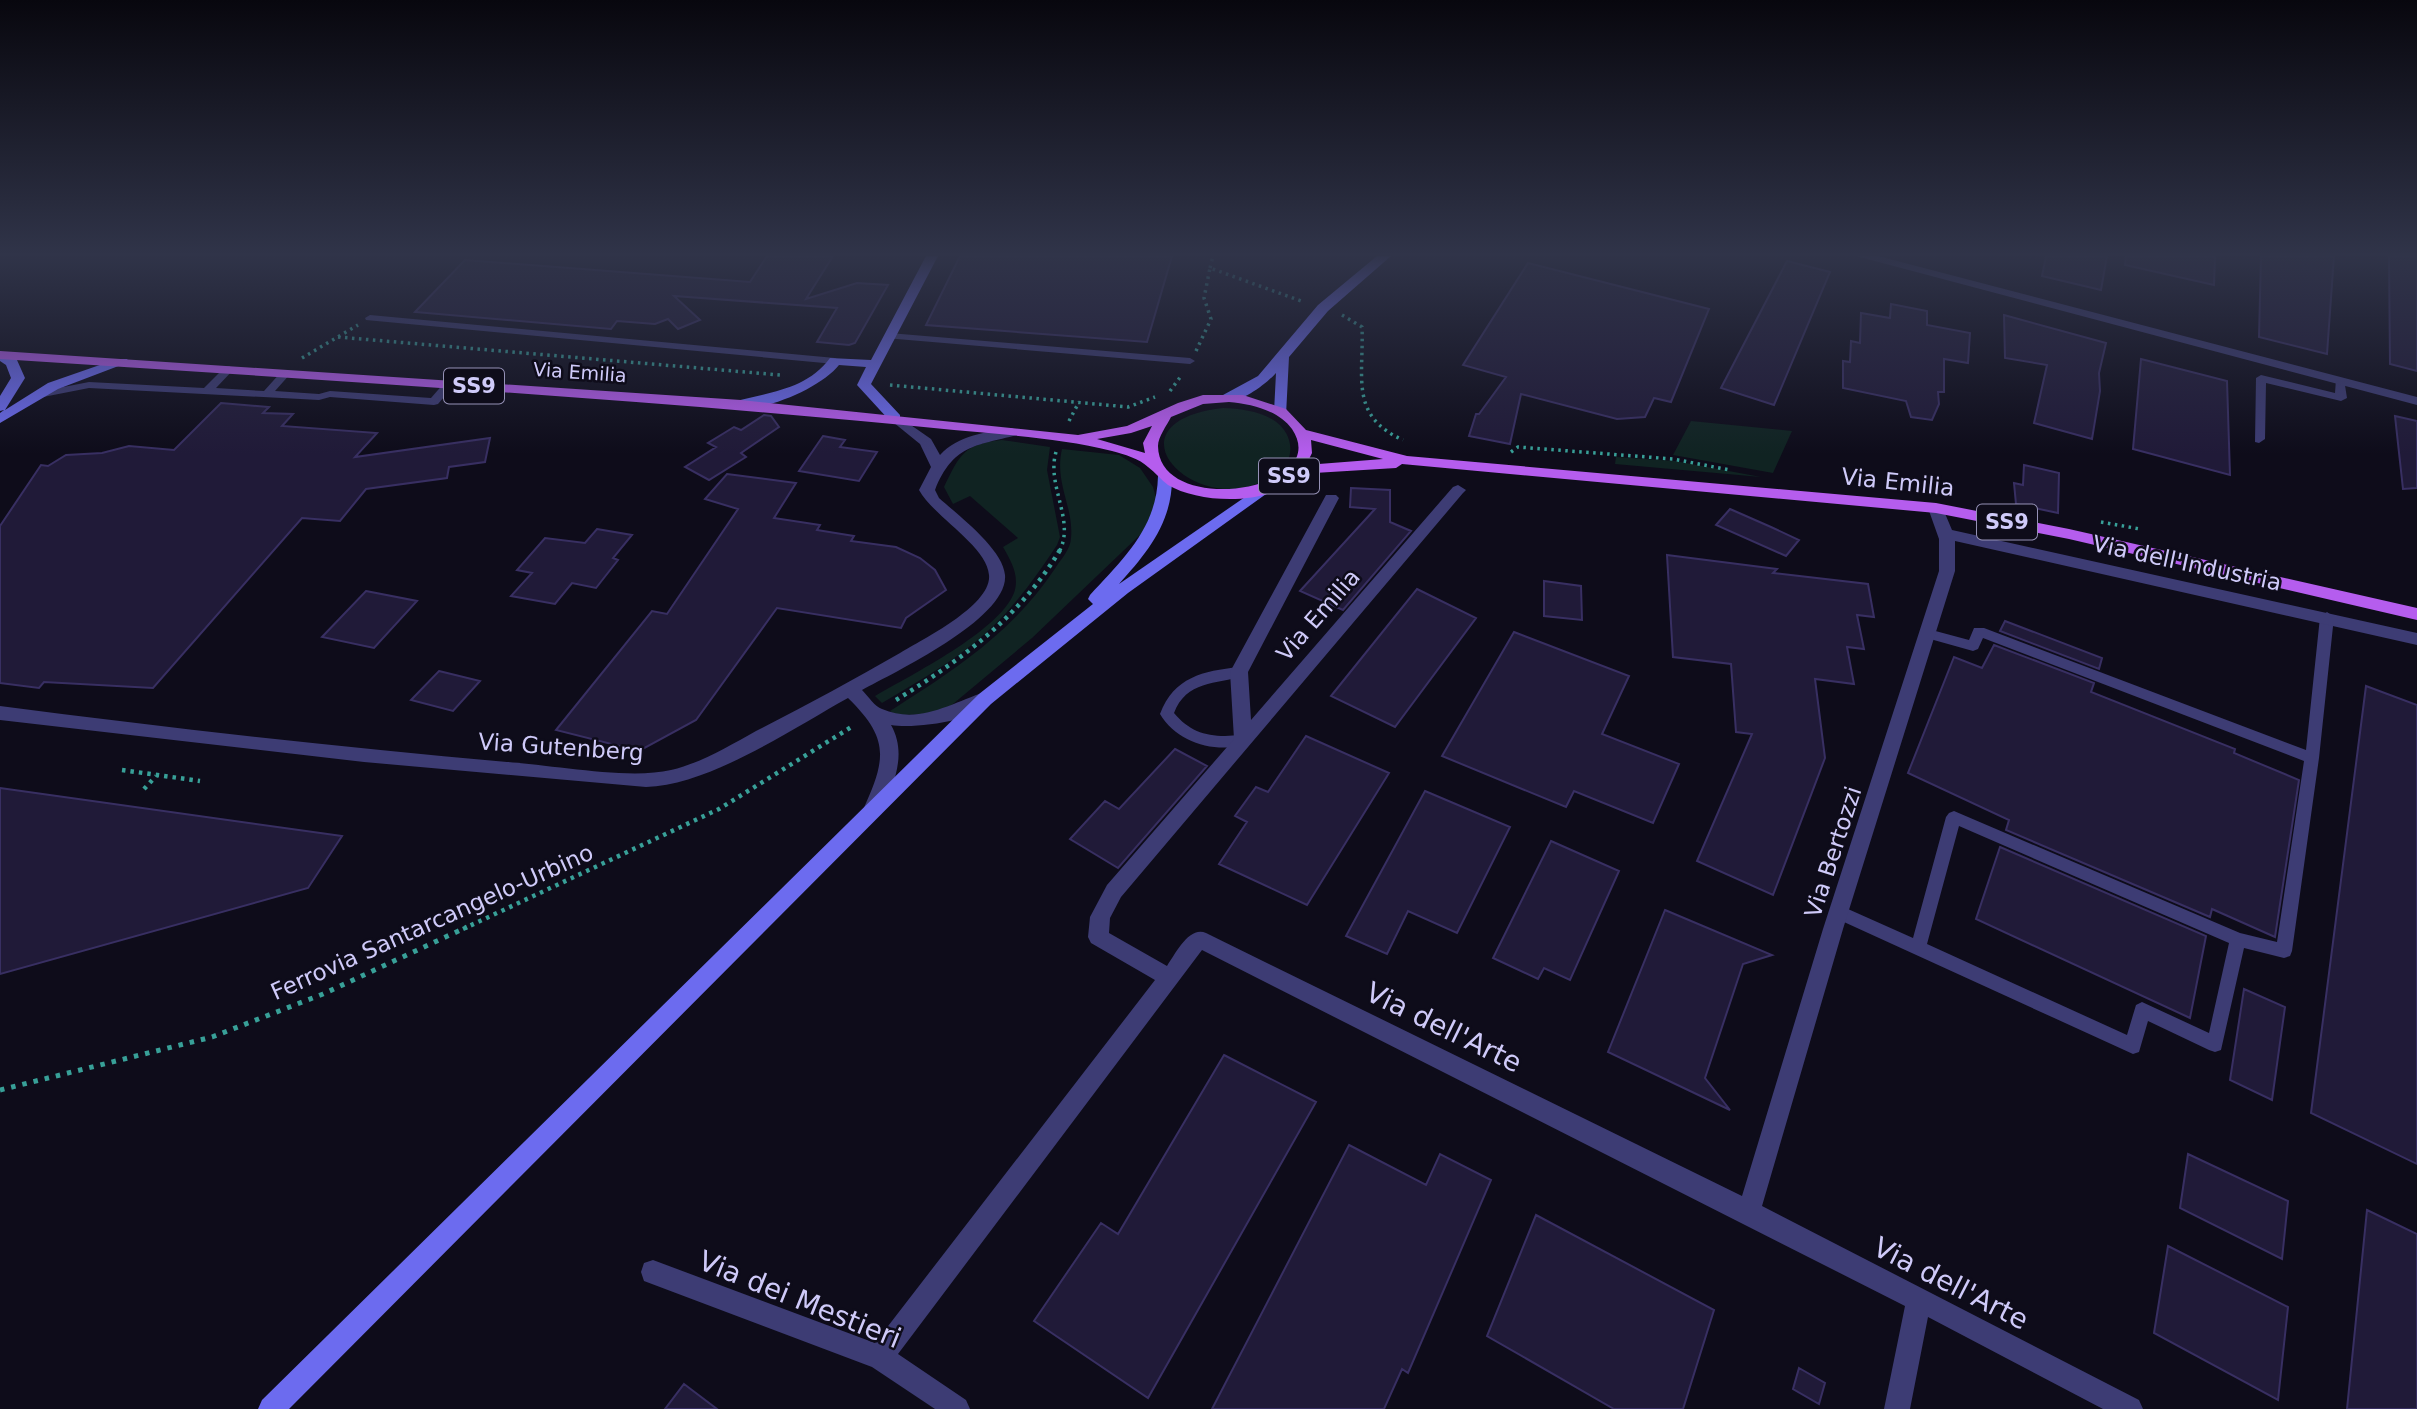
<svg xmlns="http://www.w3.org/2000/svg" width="2417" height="1409" font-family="'DejaVu Sans',sans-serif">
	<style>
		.green { fill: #102322 }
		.building { fill: #201a38; stroke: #382f62; stroke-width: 2 }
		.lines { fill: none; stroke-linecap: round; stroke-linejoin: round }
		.path-far2 { stroke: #38a098; stroke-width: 3.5; stroke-dasharray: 2.5 4.5; stroke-linecap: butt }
		.path-far1 { stroke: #38a098; stroke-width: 4.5; stroke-dasharray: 3.5 5; stroke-linecap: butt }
		.path { stroke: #38a098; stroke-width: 5; stroke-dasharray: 4.5 7; stroke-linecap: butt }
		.lane { fill: #3d3c74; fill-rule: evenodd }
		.street { fill: #3d3c74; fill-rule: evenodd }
		.secondary { fill: #6c6bef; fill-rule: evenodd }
		.primary { fill: #b55dee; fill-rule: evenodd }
		.labels { text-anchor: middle; stroke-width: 5; stroke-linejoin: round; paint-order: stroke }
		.far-street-label { font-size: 19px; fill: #cfcaf9; stroke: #0e0c1a }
		.shield { fill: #0e0c1a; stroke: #9591b6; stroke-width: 2 }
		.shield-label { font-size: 21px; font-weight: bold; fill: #cfcaf9 }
		.street-label { font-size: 23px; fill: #cfcaf9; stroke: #0e0c1a }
		.near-street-label { font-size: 28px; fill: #cfcaf9; stroke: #0e0c1a }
	</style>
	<rect width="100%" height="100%" fill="#0e0c1a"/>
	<path class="green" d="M 1223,408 C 1246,409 1278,413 1288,437 C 1293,450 1290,463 1279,471 C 1206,531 1094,423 1223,408 Z
		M 1691,421 L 1792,431 L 1773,473 L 1673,455 Z
		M 1002,440 L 1050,447 L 1047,470 L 1060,537 L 1057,545 C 1043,566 1029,587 1012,606 C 977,648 928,676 882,703 L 875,696 C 911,675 999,631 1014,593 C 1020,576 1011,561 1003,547 L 1018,538 L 970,496 L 953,504 L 944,487 C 960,454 964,444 1002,440 Z
		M 1062,449 L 1119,455 L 1140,468 L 1153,487 L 1157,501 L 1143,532 L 1032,638 L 941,714 L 896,715 L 890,711 C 953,671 1012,633 1054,570 C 1060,560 1071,549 1071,538 C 1074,507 1054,483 1062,449 Z
		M 1616,457 L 1675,461 L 1761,477 L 1615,464 Z"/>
	<path class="building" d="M 767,256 L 833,256 L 806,299 L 857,283 L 888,285 L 855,343 L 849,345 L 817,342 L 837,308 L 674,296 L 700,320 L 678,329 L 668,319 L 655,324 L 617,321 L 611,329 L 415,312 L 465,260 L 750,282 Z
		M 960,256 L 1172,256 L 1147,342 L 926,325 Z
		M 2046,256 L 2107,256 L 2101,290 L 2042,276 Z
		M 2126,256 L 2215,256 L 2214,285 L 2125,265 Z
		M 2261,256 L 2334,256 L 2327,354 L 2259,337 Z
		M 2389,256 L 2417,256 L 2417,371 L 2390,364 Z
		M 1787,261 L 1830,272 L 1774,405 L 1721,388 Z
		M 1528,263 L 1709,309 L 1671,402 L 1654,398 L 1645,417 L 1617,419 L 1521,394 L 1510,444 L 1469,436 L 1476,414 L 1479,414 L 1506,377 L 1463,365 Z
		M 1891,304 L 1927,311 L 1927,325 L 1970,333 L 1968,363 L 1944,359 L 1944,392 L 1938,392 L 1939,404 L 1932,420 L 1911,417 L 1906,401 L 1843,388 L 1843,361 L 1850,362 L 1851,341 L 1860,343 L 1861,313 L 1890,318 Z
		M 2004,315 L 2106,343 L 2099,373 L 2100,391 L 2092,439 L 2034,423 L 2047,365 L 2005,358 Z
		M 2141,359 L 2227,381 L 2230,475 L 2133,449 Z
		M 221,403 L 269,407 L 263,413 L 293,414 L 282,426 L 377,433 L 355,457 L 490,438 L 485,462 L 449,467 L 447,478 L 366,489 L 340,521 L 302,518 L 153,688 L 44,682 L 39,688 L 0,683 L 0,526 L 41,465 L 48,466 L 66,455 L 102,453 L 129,446 L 174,450 Z
		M 764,415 L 771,416 L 779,427 L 741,453 L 746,457 L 709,480 L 685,467 L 716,447 L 708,443 L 734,427 L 741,430 Z
		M 2395,416 L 2417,421 L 2417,488 L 2403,489 Z
		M 823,436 L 845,440 L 840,447 L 877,452 L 859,481 L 799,471 Z
		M 2024,465 L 2059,473 L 2058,513 L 2016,504 L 2014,483 L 2023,485 Z
		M 727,474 L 796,483 L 774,518 L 820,525 L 817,530 L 854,536 L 851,541 L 896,547 L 920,558 L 935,570 L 946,590 L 906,618 L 901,628 L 777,608 L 696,720 L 639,751 L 556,730 L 652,611 L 667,614 L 738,509 L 705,499 Z
		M 1351,488 L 1390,490 L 1390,522 L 1411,531 L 1343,610 L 1300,591 L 1375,509 L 1350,507 Z
		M 1730,509 L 1771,527 L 1799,540 L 1786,556 L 1716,525 Z
		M 597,529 L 632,535 L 613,558 L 618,560 L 596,588 L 572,583 L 555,604 L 511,596 L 532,573 L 517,570 L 545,538 L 585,543 Z
		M 1667,555 L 1777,569 L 1773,573 L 1868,584 L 1874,617 L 1857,615 L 1864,649 L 1847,647 L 1854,684 L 1815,679 L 1825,758 L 1773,895 L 1697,861 L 1752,734 L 1736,732 L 1731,664 L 1673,657 Z
		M 1544,581 L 1581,586 L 1582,620 L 1544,616 Z
		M 1417,589 L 1476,618 L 1395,727 L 1331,696 Z
		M 366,591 L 417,601 L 374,648 L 322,637 Z
		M 2005,621 L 2102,658 L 2099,669 L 2000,631 Z
		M 1514,632 L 1629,676 L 1602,734 L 1679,764 L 1653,823 L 1574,791 L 1566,807 L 1442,756 Z
		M 1994,645 L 2094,683 L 2091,692 L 2235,749 L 2234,753 L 2299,780 L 2275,937 L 2212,909 L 2210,917 L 2006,830 L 2009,820 L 1908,773 L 1954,657 L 1982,668 Z
		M 439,671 L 480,681 L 453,711 L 411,700 Z
		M 2366,686 L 2417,705 L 2417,1164 L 2311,1113 Z
		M 1306,736 L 1389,773 L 1307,905 L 1219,864 L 1247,822 L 1235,816 L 1256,787 L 1268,792 Z
		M 1175,749 L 1207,766 L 1118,868 L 1070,839 L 1105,801 L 1119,809 Z
		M 0,788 L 342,836 L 308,888 L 0,974 Z
		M 1425,791 L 1510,827 L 1457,933 L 1408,911 L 1387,954 L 1346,936 Z
		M 1551,841 L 1619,871 L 1570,980 L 1544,968 L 1538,979 L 1493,958 Z
		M 2000,847 L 2206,936 L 2190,1018 L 1976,919 Z
		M 1665,910 L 1772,955 L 1743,964 L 1705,1078 L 1730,1110 L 1608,1052 Z
		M 2244,989 L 2285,1007 L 2272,1100 L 2230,1080 Z
		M 1224,1055 L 1316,1102 L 1148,1398 L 1034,1321 L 1101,1223 L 1118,1234 Z
		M 1349,1145 L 1426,1185 L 1440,1154 L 1491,1180 L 1408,1373 L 1402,1369 L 1384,1409 L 1212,1409 Z
		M 2188,1154 L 2288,1201 L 2282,1259 L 2180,1208 Z
		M 2367,1210 L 2417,1234 L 2417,1409 L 2347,1409 Z
		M 1536,1215 L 1714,1310 L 1683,1409 L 1614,1409 L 1487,1336 Z
		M 2168,1246 L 2288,1307 L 2278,1400 L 2154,1333 Z
		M 1799,1368 L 1825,1383 L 1819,1404 L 1793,1389 Z
		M 684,1384 L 717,1409 L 665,1409 Z"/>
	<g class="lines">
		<path class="path-far2" d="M 1210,268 L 1213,256
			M 1342,315 L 1362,327 C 1364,377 1349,416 1403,440
			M 338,337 L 780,375
			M 1196,351 L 1211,319 L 1204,298 L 1210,268 L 1304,302
			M 302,358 L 358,325
			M 890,385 L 1128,407 L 1155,397
			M 1170,391 L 1181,376
			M 1069,421 L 1079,402
			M 1056,452 C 1046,486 1076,521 1059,552
			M 1511,452 L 1518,447 L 1673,459 L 1730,470
			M 2101,522 L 2140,529"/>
		<path class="path-far1" d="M 896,700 C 961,660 1020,617 1060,550
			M 122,770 L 200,781
			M 144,789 L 156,776
			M 463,929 L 719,809 L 853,726"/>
		<path class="path" d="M 0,1090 L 212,1037 L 323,994 L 467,927"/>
		<path class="lane" d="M 370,315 L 835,358 L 840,361 L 835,364 L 366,320 L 365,318 Z
			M 889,333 L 1190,358 L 1195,361 L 1190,364 L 885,338 L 884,336 Z
			M 229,366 L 234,369 L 216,388 L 264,391 L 282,371 L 286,370 L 291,373 L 275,391 L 319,394 L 330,391 L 431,398 L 445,382 L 453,382 L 455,384 L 438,404 L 434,405 L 330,397 L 319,400 L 89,388 L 38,398 L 32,395 L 38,392 L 89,382 L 204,388 L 225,367 Z
			M 2261,375 L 2335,393 L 2336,379 L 2344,379 L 2347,398 L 2341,401 L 2266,383 L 2265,439 L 2259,443 L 2255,442 L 2256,378 Z
			M 2327,612 L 2334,617 L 2319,758 L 2292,951 L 2290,956 L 2284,958 L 2244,948 L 2221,1050 L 2215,1052 L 2209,1050 L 2148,1021 L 2139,1052 L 2133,1054 L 1833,917 L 1831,912 L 1833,907 L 1839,905 L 1913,938 L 1946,817 L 1949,813 L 1954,811 L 2240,933 L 2277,942 L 2304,761 L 1983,638 L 1978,649 L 1973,651 L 1923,637 L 1921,634 L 1928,629 L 1969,640 L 1974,628 L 1984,628 L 2306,750 L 2320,617 ZM 1959,826 L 2229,943 L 2209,1033 L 2142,1002 L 2136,1005 L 2127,1035 L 1927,944 Z
			M 1239,667 L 1244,668 L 1246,672 L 1244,676 C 1216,684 1186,681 1174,713 C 1188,730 1204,736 1225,736 C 1233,736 1240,734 1248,736 L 1250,740 L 1248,744 C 1216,754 1177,743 1160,714 C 1174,677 1203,671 1239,667 Z"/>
		<path class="street" d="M 1856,256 L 1878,256 L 2417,397 L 2417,405 Z
			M 895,414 L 931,439 L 940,455 C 958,435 987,432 1012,428 L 1019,432 L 1017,435 C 975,446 953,445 935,490 L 939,498 C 958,515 1003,549 1005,575 C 1009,618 895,672 862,690 C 868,696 875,707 882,709 C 919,725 951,703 985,692 L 994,699 C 980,721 915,729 891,725 C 908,755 893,787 879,815 L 872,818 L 865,815 L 863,810 C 886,759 890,739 848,698 C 792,729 710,785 646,787 L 364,762 L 0,720 L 0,706 C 169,728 338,747 507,762 C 552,765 629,780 671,770 C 701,763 729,746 756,731 C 805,706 853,680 900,653 C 923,639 992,605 989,575 C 987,546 934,517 919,490 L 931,467 L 920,444 L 888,418 Z
			M 1458,485 L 1466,490 L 1463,493 L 1121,897 L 1110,918 L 1109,933 L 1167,966 C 1176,953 1189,926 1206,933 L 1742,1196 L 1823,929 L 1939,571 L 1939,539 L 1928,508 L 1931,504 L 1941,504 L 1952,530 L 2417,633 L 2417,645 L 1955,541 L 1955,571 L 1843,929 L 1762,1206 L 2139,1400 L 2143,1409 L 2103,1409 L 1928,1317 L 1910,1409 L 1884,1409 L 1905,1306 L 1202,950 L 898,1354 L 966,1400 L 970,1409 L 935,1409 L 872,1367 L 644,1281 L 641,1272 L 644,1263 L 653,1260 L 875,1343 L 1155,980 L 1091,943 L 1088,937 L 1090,917 L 1107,885 L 1234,739 L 1230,672 L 1326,495 L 1336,495 L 1339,498 L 1248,672 L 1251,720 L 1453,487 Z"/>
		<path class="secondary" d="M 926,256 L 938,256 L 871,384 L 900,415 L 900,421 L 890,421 L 857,385 L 866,367 L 839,365 C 822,387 764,413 736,407 L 736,401 C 771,392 807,389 830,358 L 871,360 Z
			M 1377,256 L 1391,256 L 1328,311 L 1289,357 L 1286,415 L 1281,416 L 1274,412 L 1276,373 C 1265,385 1240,404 1223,401 L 1223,395 L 1258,376 L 1318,305 Z
			M 0,351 L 17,360 L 25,378 L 5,410 L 48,383 L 117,359 L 127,359 L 129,362 L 58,389 L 0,423 L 0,413 L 4,410 L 0,411 L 0,396 L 11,378 L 6,365 L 0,361 Z
			M 1165,471 L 1172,476 C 1173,521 1148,552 1119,584 L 1261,486 L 1266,484 L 1273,489 L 1128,593 L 991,704 L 289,1409 L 258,1409 L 262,1400 L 979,694 L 1093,604 L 1088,599 L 1090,595 C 1123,559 1157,528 1158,476 Z"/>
		<path class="primary" d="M 0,351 L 741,400 L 1078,435 L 1127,426 L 1178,403 L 1203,395 L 1243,395 L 1286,409 L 1306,430 L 1407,456 L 1936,503 L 2069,529 L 2417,608 L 2417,620 L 2069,539 L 1936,513 L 1402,464 L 1396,468 L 1298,474 C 1274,507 1200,504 1168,485 C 1161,480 1155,472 1148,467 C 1140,459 1124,454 1112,451 C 1061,438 1007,435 954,430 C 637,398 318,380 0,359 ZM 1229,402 C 1251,404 1278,410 1292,429 C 1334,491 1159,518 1158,446 C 1158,437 1167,425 1171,417 L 1203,404 ZM 1152,426 L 1143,443 L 1145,453 L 1097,439 L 1131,433 ZM 1311,440 L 1383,459 L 1306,465 L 1312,453 Z"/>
	</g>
	<linearGradient id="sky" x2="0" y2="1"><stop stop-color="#08070e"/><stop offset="0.56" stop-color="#303449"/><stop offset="1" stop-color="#303449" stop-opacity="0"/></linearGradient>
	<rect width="2417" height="454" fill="url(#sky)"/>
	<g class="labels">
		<g class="far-street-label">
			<text transform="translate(580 372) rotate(4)" y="7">Via Emilia</text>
		</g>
		<g class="shield">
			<rect x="444" y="368.5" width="60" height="35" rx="5"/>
			<rect x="1259" y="458.5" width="60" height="35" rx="5"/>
			<rect x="1977" y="504.5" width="60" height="35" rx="5"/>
		</g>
		<g class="shield-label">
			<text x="474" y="393">SS9</text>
			<text x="1289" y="483">SS9</text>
			<text x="2007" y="529">SS9</text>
		</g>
		<g class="street-label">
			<text transform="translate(1898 482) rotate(6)" y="8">Via Emilia</text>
			<text transform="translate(2187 563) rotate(12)" y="8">Via dell'Industria</text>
			<text transform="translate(1318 615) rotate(-49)" y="8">Via Emilia</text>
			<text transform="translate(561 747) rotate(4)" y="8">Via Gutenberg</text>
			<text transform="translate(1833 852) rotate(-72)" y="8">Via Bertozzi</text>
			<text transform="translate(432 922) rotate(-24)" y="8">Ferrovia Santarcangelo-Urbino</text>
		</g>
		<g class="near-street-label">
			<text transform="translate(1444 1027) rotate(26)" y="10">Via dell'Arte</text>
			<text transform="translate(1951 1283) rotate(27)" y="10">Via dell'Arte</text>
			<text transform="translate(800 1299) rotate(22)" y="10">Via dei Mestieri</text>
		</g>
	</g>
</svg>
